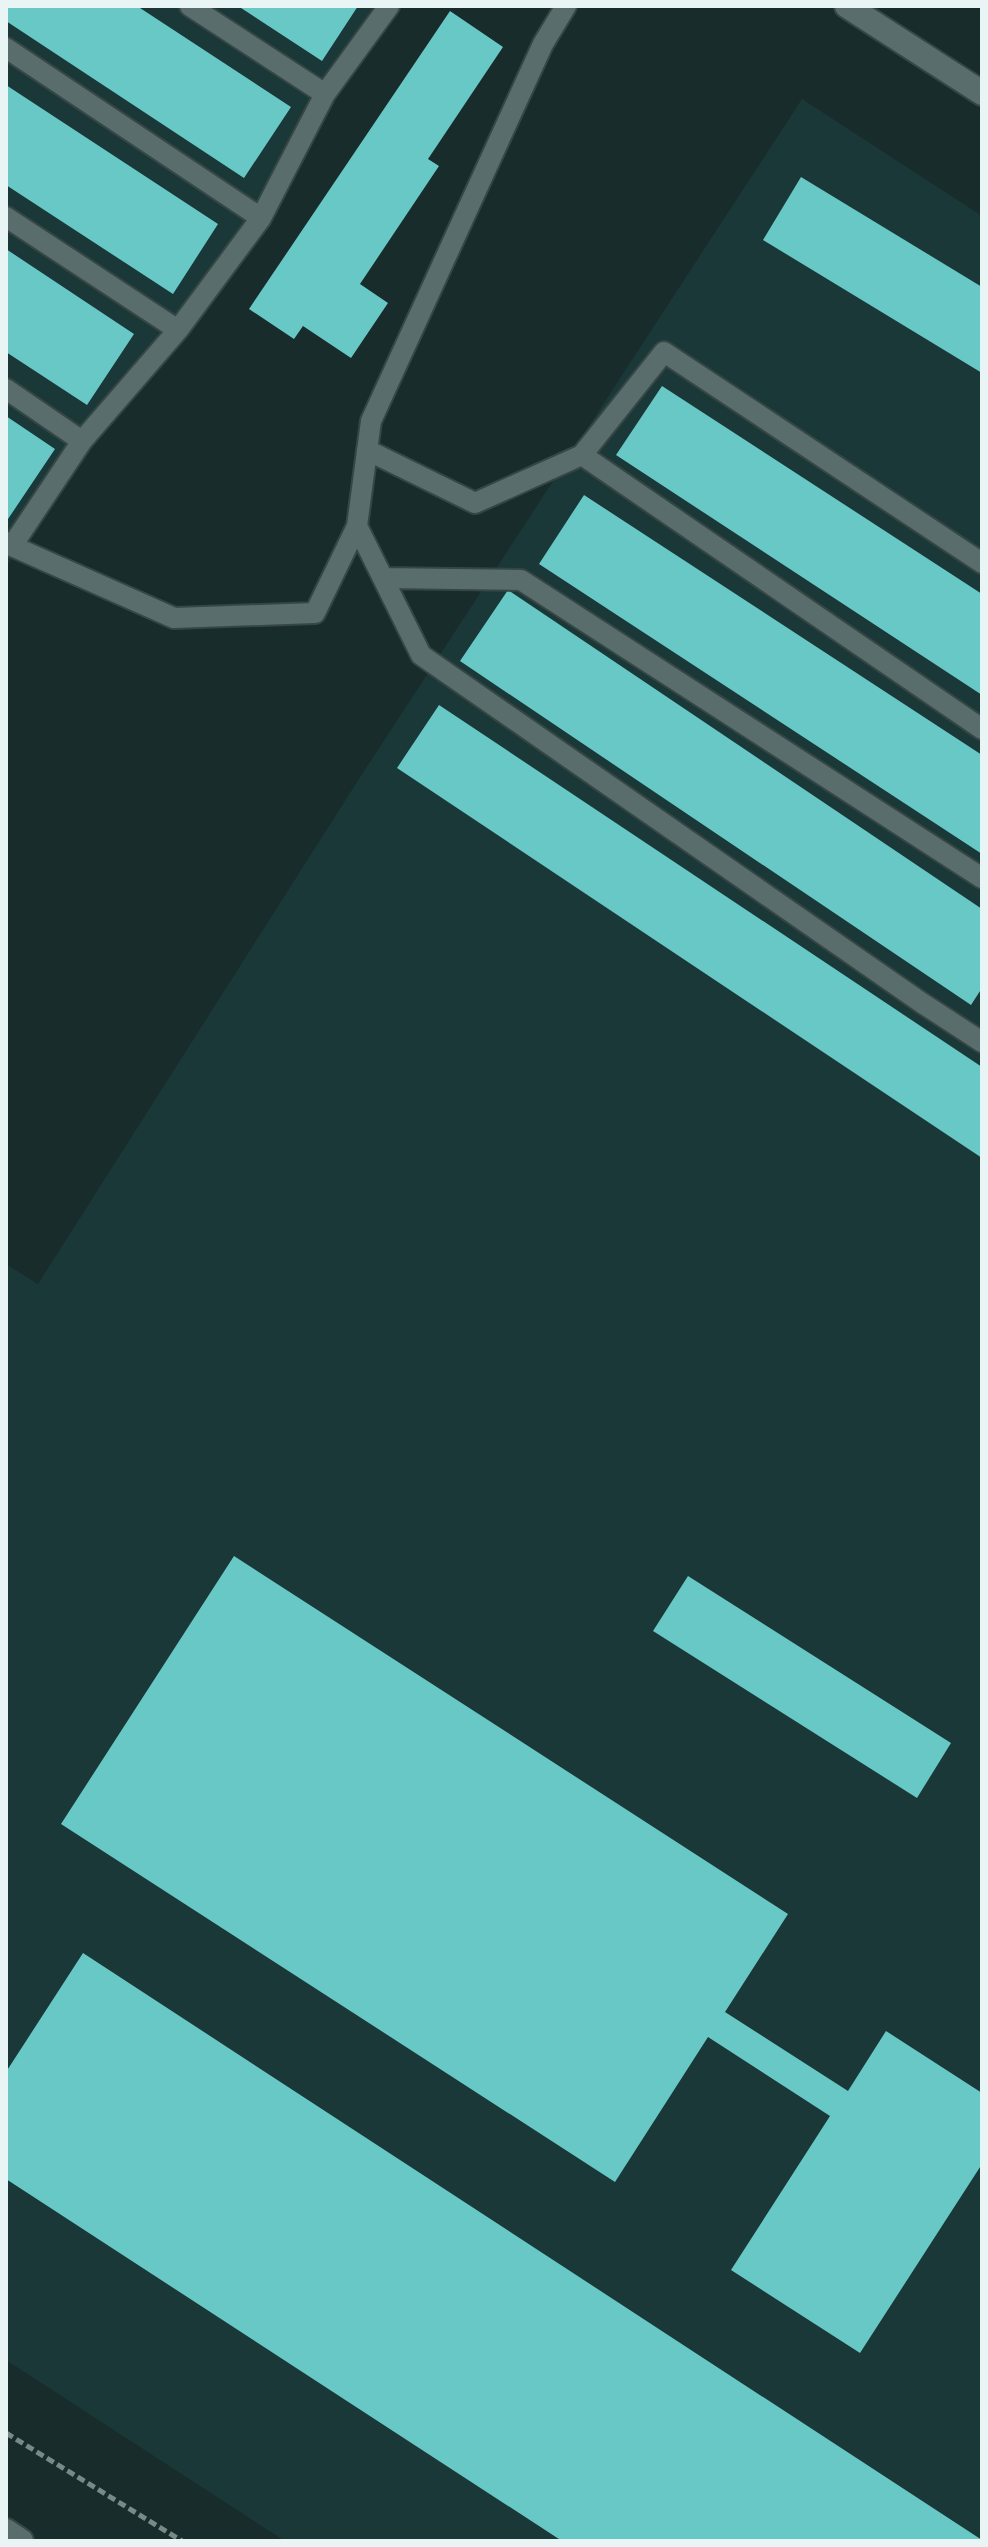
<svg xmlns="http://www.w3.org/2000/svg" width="988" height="2547" font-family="Lato,sans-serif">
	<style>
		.built { fill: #1b3838 }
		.building { fill: #67c8c6 }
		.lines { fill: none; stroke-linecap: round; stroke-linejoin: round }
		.lane-casing { stroke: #364644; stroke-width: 24 }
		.secondary-casing { stroke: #364644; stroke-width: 28 }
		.path { stroke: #798988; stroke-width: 5; stroke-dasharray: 8 4; stroke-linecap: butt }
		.lane { stroke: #586d6c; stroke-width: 20 }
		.secondary { stroke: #586d6c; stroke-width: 24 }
	</style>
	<rect width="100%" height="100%" fill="#182c2b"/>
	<path class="built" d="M 6,6 L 398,6 L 6,567 Z
		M 802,99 L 982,216 L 982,2541 L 285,2541 L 6,2360 L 6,1264 L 38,1284 L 357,782 Z"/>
	<path class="building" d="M 6,6 L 137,6 L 291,107 L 244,178 L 6,21 Z
		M 238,6 L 358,6 L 322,61 Z
		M 450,11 L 503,47 L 428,159 L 439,166 L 360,284 L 388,303 L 351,358 L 303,326 L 294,339 L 249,309 Z
		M 6,85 L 218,224 L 173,294 L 6,185 Z
		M 801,177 L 982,287 L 982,373 L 763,240 Z
		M 6,249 L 134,334 L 87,405 L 6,352 Z
		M 662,386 L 982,594 L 982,695 L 616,455 Z
		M 6,416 L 55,449 L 6,522 Z
		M 584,495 L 982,755 L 982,854 L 539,564 Z
		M 508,590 L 982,909 L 982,988 L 971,1005 L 460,661 Z
		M 439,705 L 982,1067 L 982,1158 L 397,768 Z
		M 234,1556 L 788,1914 L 725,2012 L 848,2091 L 886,2031 L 982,2093 L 982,2164 L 860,2353 L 731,2270 L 830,2116 L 708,2037 L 615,2182 L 61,1824 Z
		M 688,1576 L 951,1743 L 917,1798 L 653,1631 Z
		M 83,1953 L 982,2540 L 982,2541 L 562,2541 L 6,2179 L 6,2072 Z"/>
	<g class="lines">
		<g class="lane-casing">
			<path id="lane" d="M 190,6 L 325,94 L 389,6
				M 6,48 L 261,218 L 178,330 L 6,217
				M 261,218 L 325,94
				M 6,389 L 82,441
				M 367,450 L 475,503 L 582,455 L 982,729
				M 582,455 L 664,352 L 982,563
				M 357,526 L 421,655 L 922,1003 L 982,1042
				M 6,542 L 12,546 L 82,441 L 178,330
				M 12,546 L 174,618 L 315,613 L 357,526 L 371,421 L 543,44 L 566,6
				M 383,578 L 521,580 L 982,878"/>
		</g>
		<g class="secondary-casing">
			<path id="secondary" d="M 847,6 L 982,93
				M 6,2531 L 21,2541"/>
		</g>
		<path class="path" d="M 6,2433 L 182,2541"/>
		<use href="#lane" class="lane"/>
		<use href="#secondary" class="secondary"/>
	</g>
	<rect width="988" height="2547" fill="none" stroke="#e9f5f4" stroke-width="16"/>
</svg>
